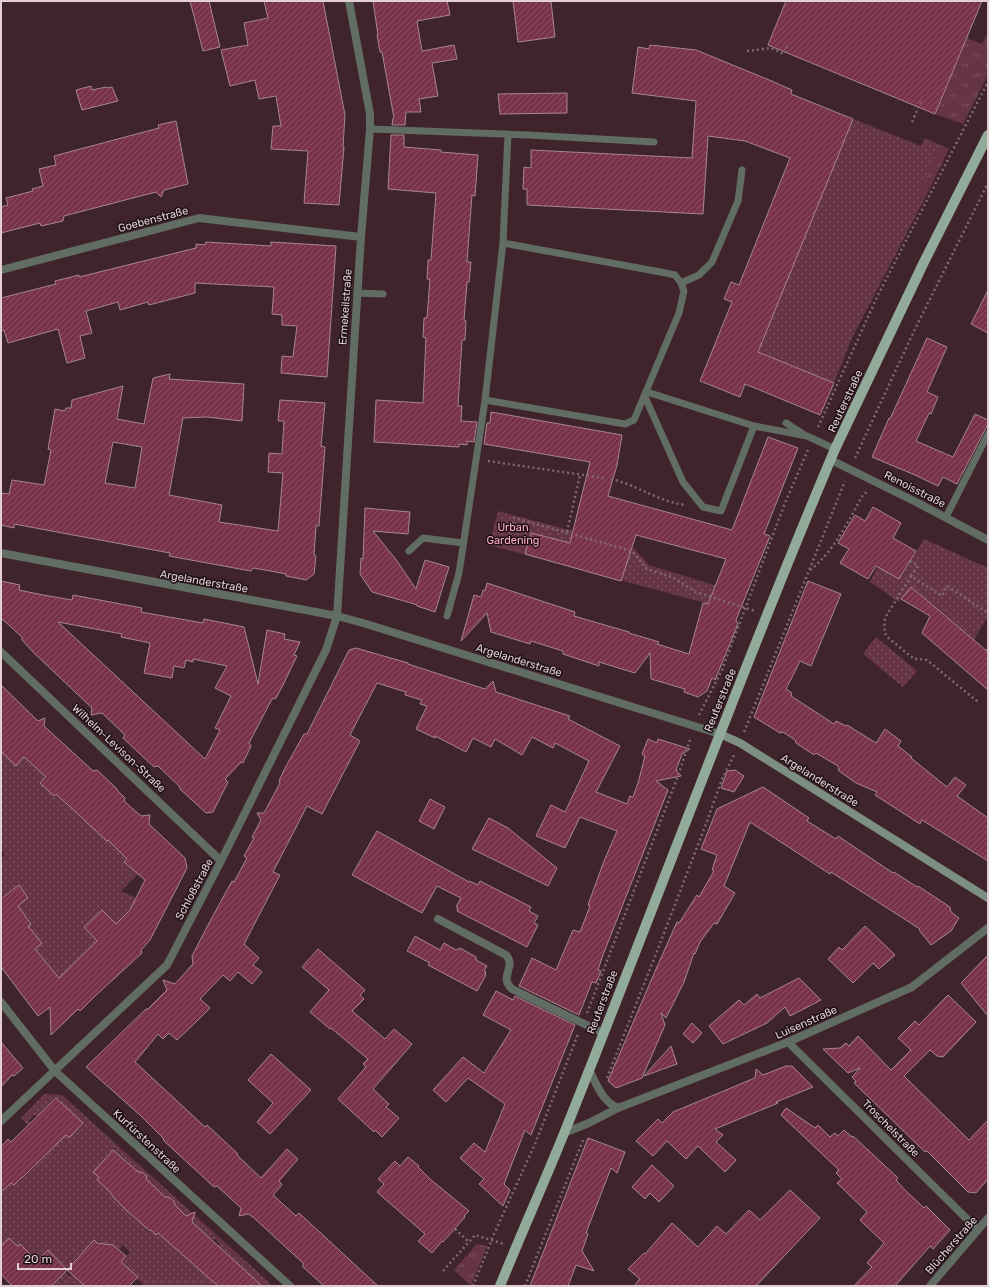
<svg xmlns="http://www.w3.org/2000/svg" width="989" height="1287" font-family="Rubik,sans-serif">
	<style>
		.grass { fill: url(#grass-tufts) }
		.park { fill: url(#park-dots); fill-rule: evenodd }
		.building { fill: url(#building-hatch); stroke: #a8858e; fill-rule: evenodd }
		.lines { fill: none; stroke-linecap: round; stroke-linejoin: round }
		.path { stroke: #80696f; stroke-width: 2.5; stroke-dasharray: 2 3; stroke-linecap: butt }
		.lane { stroke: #606c64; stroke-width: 7 }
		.street { stroke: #606c64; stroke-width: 8 }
		.secondary { stroke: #7c8f82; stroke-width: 8 }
		.primary { stroke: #91aa99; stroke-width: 10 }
		.labels { text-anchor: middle; stroke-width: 3; stroke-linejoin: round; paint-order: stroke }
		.street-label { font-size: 11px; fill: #e2cfd3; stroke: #1e1115 }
		.park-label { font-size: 11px; fill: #ffaac2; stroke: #1e1115 }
	</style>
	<defs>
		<pattern id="grass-tufts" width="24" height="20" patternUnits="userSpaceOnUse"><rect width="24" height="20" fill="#663544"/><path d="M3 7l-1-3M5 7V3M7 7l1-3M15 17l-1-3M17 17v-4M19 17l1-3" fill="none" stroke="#7c515e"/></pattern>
		<pattern id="park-dots" width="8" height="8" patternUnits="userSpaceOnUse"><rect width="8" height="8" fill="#663544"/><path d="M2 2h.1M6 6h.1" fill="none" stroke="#7c515e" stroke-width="1.8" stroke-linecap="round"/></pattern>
		<pattern id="building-hatch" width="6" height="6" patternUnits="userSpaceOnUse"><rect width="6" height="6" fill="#78334a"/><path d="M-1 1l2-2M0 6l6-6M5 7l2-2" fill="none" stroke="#8b5063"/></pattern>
	</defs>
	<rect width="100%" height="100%" fill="#3f242c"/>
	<path class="grass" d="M 988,32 L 988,75 L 963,124 L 935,114 L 967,38 L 982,44 Z
		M 940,145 L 949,149 L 924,200 L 917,196 Z
		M 477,1244 L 487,1246 L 471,1286 L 454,1270 Z"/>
	<path class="park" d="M 853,119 L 921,146 L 925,138 L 940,145 L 917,196 L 924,200 L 852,338 L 834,383 L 758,352 Z
		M 498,511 L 633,547 L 649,565 L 746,595 L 739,612 L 489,545 Z
		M 924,539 L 988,568 L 988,616 L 974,640 L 912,587 L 899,602 L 870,582 L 879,564 L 902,576 Z
		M 876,637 L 917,671 L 903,687 L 863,654 Z
		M 1,745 L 16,765 L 24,757 L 32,765 L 33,764 L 48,774 L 41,783 L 54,796 L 61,789 L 69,806 L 83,820 L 88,815 L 103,820 L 94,829 L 107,841 L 116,831 L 126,847 L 121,853 L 127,859 L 125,862 L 149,863 L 121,891 L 136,898 L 127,914 L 116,924 L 92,919 L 84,927 L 97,941 L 62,975 L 67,980 L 33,975 L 48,964 L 35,949 L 42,943 L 28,926 L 31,923 L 18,906 L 28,898 L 19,885 L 1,898 L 1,858 L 5,855 L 1,849 Z
		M 44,1094 L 62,1095 L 273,1286 L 262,1286 L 231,1258 L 211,1280 L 218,1286 L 142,1286 L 143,1284 L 136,1278 L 138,1277 L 121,1262 L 130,1252 L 123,1245 L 119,1250 L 113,1245 L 109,1249 L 98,1241 L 96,1243 L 93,1241 L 67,1270 L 48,1251 L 37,1261 L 20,1244 L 17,1246 L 2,1246 L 1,1192 L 11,1183 L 23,1178 L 66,1135 L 69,1138 L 83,1124 L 60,1102 L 60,1099 L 54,1098 L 53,1101 L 38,1116 L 34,1115 L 29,1120 L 30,1124 L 28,1125 L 21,1118 ZM 113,1150 L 119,1156 L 120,1155 L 137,1172 L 142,1172 L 147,1176 L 146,1179 L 165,1197 L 169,1197 L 174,1201 L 175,1205 L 156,1235 L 151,1230 L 149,1232 L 146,1229 L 150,1224 C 131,1216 132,1215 121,1198 L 118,1202 L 110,1193 L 113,1190 L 105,1187 L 97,1180 L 99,1177 L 93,1172 ZM 188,1215 L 193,1219 L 192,1223 L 211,1240 L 215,1239 L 219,1243 L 218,1246 L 199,1269 L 163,1238 L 186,1216 Z
		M 65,1272 L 70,1277 L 72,1274 L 99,1286 L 51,1286 Z"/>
	<path class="building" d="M 190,1 L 209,1 L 220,47 L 203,51 Z
		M 264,1 L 323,1 L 345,115 L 343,147 L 344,147 L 339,205 L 304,203 L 308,151 L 271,149 L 273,126 L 281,126 L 276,96 L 259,99 L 255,80 L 230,86 L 221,50 L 248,45 L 244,23 L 268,18 Z
		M 373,1 L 447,1 L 450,15 L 417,21 L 422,51 L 454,45 L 457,59 L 432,63 L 438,96 L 419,99 L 421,112 L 406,112 L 405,125 L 392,125 L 393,118 L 394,118 L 382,52 L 380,52 L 377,35 L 378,35 Z
		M 513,1 L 551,1 L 555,37 L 518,42 Z
		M 786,1 L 982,1 L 935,114 L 768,45 Z
		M 650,45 L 696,50 L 774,82 L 792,90 L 791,94 L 853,119 L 758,352 L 834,383 L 820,415 L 745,384 L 740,397 L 700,381 L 732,302 L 724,299 L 731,282 L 739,285 L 790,158 L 745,141 L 708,136 L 703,214 L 527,205 L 527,189 L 523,189 L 524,167 L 531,168 L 531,150 L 692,158 L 696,101 L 632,93 L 638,47 L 649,49 Z
		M 91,86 L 92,90 L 106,87 L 107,88 L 112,87 L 118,101 L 82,110 L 76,90 Z
		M 567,93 L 567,113 L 500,114 L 498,94 Z
		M 176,121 L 188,184 L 164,190 L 161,197 L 156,192 L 64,216 L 63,221 L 41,226 L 40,223 L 1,233 L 1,207 L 8,205 L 6,198 L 33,191 L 32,189 L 43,186 L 39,169 L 56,165 L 54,156 L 159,128 L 158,125 Z
		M 391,135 L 404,135 L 404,147 L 441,150 L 441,152 L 478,155 L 475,196 L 472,195 L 467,262 L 471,262 L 469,282 L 467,282 L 464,320 L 466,321 L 465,340 L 462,340 L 458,406 L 462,406 L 461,421 L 477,422 L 474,442 L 467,441 L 467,445 L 459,444 L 459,447 L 374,442 L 376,400 L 423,403 L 426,338 L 423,337 L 424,318 L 427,318 L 430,279 L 427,279 L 428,260 L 431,260 L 436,193 L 388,189 Z
		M 206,242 L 271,246 L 271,242 L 336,246 L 327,377 L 281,373 L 282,356 L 293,357 L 297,326 L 282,325 L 282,315 L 272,314 L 274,287 L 195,283 L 195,293 L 149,305 L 148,302 L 120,310 L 118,302 L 86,311 L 92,333 L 80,336 L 85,358 L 67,363 L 58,329 L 8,343 L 4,330 L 1,331 L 1,298 L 56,284 L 55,281 L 79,275 L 79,277 L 196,248 L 196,244 L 205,245 Z
		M 988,290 L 988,333 L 971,324 Z
		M 927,338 L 947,347 L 927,392 L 938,397 L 931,414 L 929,413 L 916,441 L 953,457 L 975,414 L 988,420 L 988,424 L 957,484 L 943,477 L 938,486 L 915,475 L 872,457 L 889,418 L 890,419 Z
		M 170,374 L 169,379 L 244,384 L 242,421 L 207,417 L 183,418 L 169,495 L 222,505 L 219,522 L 278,531 L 283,473 L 268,472 L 269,453 L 282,454 L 284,421 L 278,421 L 280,400 L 325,403 L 321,446 L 325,447 L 319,526 L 316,526 L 314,555 L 316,556 L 314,574 L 306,580 L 286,576 L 286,574 L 265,570 L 253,568 L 251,571 L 169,556 L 170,553 L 14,524 L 14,528 L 1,525 L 1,493 L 9,494 L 12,480 L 44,485 L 51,450 L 48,449 L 55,409 L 65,411 L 66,408 L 71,408 L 72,400 L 123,386 L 117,419 L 144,424 L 153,378 ZM 113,442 L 142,447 L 135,488 L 105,483 Z
		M 491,412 L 622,435 L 617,465 L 608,496 L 732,530 L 768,437 L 798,448 L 764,534 L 770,536 L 736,620 L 738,624 L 715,680 L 712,678 L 707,691 L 698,697 L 684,692 L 685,689 L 651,679 L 650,653 L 635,673 L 599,662 L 599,666 L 563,654 L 563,651 L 531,641 L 530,644 L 491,632 L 487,613 L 461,641 L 474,595 L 481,597 L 483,590 L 485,591 L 487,583 L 575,612 L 574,616 L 629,632 L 629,633 L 659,642 L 657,644 L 689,654 L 703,603 L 708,604 L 726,559 L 636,535 L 621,581 L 525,554 L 531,533 L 570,543 L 590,462 L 484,444 L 487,423 L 490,423 Z
		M 873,507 L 901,523 L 893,538 L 916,551 L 899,579 L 876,566 L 868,579 L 840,563 L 849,549 L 838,543 L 855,515 L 865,521 Z
		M 365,508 L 410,512 L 408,534 L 373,531 L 397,561 L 416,589 L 425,560 L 449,567 L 435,612 L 417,606 L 417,605 L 411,603 L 372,592 L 360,574 L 361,558 L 363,559 Z
		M 1,581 L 20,585 L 19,590 L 43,595 L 72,600 L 73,595 L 142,608 L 141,612 L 203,623 L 204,619 L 244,627 L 258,684 L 267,630 L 285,634 L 284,639 L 300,642 L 294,655 L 297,656 L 283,685 L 276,698 L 272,699 L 249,743 L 251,746 L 243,763 L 241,762 L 225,779 L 228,782 L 213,812 L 206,813 L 180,789 L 180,787 L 158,766 L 154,767 L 123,738 L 125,735 L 102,713 L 91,715 L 92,708 L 34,653 L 22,640 L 22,637 L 1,618 ZM 58,622 L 122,634 L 121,637 L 150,643 L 144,673 L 172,678 L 174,666 L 184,668 L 186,660 L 193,662 L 193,659 L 227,666 L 215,688 L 231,696 L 215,728 L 220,730 L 205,759 Z
		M 808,581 L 841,594 L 811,666 L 800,661 L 786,689 L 792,693 L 791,696 L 834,724 L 836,721 L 846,726 L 847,725 L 876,743 L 885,729 L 901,741 L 898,746 L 912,757 L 911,758 L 947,787 L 955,777 L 966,785 L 957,796 L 988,818 L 988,861 L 922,820 L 920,824 L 903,813 L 875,795 L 877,792 L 856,783 L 839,771 L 838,766 L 816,753 L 814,755 L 796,743 L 795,740 L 783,732 L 780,733 L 754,717 Z
		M 911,587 L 988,652 L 988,690 L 922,633 L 930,616 L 901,599 Z
		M 356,648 L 408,663 L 408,664 L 485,689 L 493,681 L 496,692 L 570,716 L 568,719 L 620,746 L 596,792 L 627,804 L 630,796 L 633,797 L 638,783 L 645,756 L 642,754 L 648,739 L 657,743 L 658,739 L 690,749 L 682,754 L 676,770 L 681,776 L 656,781 L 668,790 L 603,955 L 598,970 L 601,971 L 596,983 L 592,982 L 579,1015 L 519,986 L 532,958 L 556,970 L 573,930 L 580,932 L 590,906 L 588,905 L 604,861 L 617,831 L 580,817 L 565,848 L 536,836 L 551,805 L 565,812 L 589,761 L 555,743 L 553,748 L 532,737 L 522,755 L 495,739 L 491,747 L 473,738 L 466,752 L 435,736 L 435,738 L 416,729 L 427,706 L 420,704 L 422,700 L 405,695 L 406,692 L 377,683 L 350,735 L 360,741 L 322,814 L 307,806 L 273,872 L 280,875 L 244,944 L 259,958 L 253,965 L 262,972 L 252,984 L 238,972 L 230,981 L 223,975 L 200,999 L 210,1008 L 198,1020 L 177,1040 L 169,1033 L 163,1039 L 158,1034 L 135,1062 L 205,1127 L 207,1125 L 238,1154 L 237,1155 L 261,1178 L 287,1149 L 298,1159 L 279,1181 L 282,1185 L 273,1195 L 296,1216 L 299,1213 L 378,1286 L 324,1286 L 302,1266 L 304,1264 L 253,1217 L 248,1214 L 239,1216 L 241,1208 L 217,1186 L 214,1187 L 163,1140 L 164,1139 L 141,1116 L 86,1067 L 146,1009 L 148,1009 L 167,990 L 163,980 L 175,984 L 193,964 L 192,956 L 208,925 L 232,881 L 234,882 L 247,858 L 244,856 L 254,838 L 252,837 L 261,820 L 257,813 L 264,813 L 280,783 L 279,781 L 284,770 L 304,734 L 307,734 L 349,650 Z
		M 1,685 L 38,721 L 45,718 L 44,726 L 93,771 L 97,770 L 117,789 L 117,790 L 125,798 L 124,801 L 141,816 L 150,815 L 149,824 L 185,858 L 187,868 L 150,940 L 141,950 L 142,953 L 94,997 L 80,1011 L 78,1009 L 51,1035 L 50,1007 L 38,1016 L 1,967 L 1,899 L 19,885 L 28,898 L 18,906 L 31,924 L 28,926 L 42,943 L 35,949 L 59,978 L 97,941 L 84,927 L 102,910 L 116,924 L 130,910 L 145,880 L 124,862 L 127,859 L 108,840 L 107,841 L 56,794 L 54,796 L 40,783 L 46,777 L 24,757 L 16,766 L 1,751 Z
		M 735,770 L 744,776 L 734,792 L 721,788 L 727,771 Z
		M 763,787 L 809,818 L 807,821 L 836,839 L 838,836 L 893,873 L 894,872 L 917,887 L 918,886 L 950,907 L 951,912 L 959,918 L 951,931 L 931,945 L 919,930 L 920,929 L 831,872 L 830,874 L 750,822 L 724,886 L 735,893 L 717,924 L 714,923 L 700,942 L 695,954 L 694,953 L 684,982 L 666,1018 L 661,1013 L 665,1025 L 642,1078 L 616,1088 L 608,1081 L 656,969 L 677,922 L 679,923 L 697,895 L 699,897 L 714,871 L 712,870 L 717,855 L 701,849 L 717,809 Z
		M 430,799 L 445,807 L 434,829 L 419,821 Z
		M 489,818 L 508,828 L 557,868 L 548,886 L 472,849 Z
		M 377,831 L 469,882 L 469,881 L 478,885 L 480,881 L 531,907 L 529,911 L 538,916 L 534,923 L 538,925 L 527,947 L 457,911 L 458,908 L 456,907 L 461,898 L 437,886 L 422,913 L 352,875 Z
		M 865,926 L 895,955 L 879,969 L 873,963 L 853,983 L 828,959 L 839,947 L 842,950 Z
		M 415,936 L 440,950 L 444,943 L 456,950 L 460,948 L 476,957 L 476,960 L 487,966 L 484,971 L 486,972 L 485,975 L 486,975 L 477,991 L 428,965 L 430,963 L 407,951 Z
		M 318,949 L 365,990 L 360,995 L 364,999 L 352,1011 L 385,1039 L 394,1029 L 412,1044 L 373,1089 L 389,1104 L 386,1107 L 399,1118 L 382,1137 L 375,1130 L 374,1132 L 338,1099 L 366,1067 L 363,1064 L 368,1059 L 331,1028 L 330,1029 L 310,1012 L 329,990 L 302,967 Z
		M 988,955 L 988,1016 L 961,983 Z
		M 799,978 L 821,1000 L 790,1016 L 785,1007 L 767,1023 L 723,1044 L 709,1026 L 739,1000 L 744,1005 L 757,994 L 760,998 Z
		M 496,991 L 513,1000 L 515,996 L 575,1025 L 531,1135 L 525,1130 L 504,1184 L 510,1190 L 503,1206 L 479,1184 L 484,1179 L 460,1158 L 474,1143 L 485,1152 L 505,1104 L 468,1078 L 446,1102 L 433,1090 L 463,1057 L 484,1073 L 511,1030 L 483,1015 Z
		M 948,995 L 976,1022 L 943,1057 L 937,1056 L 930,1050 L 904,1076 L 969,1140 L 988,1120 L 988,1179 L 976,1193 L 968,1192 L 927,1151 L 925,1152 L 854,1083 L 856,1081 L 852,1077 L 860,1068 L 848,1073 L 823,1049 L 840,1048 L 846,1043 L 849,1046 L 858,1036 L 891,1070 L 911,1050 L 898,1038 L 915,1021 L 919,1025 Z
		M 692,1023 L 702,1033 L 693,1043 L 683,1034 Z
		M 1,1042 L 23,1068 L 14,1076 L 12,1075 L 1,1087 Z
		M 671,1046 L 677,1064 L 644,1076 Z
		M 271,1054 L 311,1090 L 270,1134 L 257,1122 L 273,1103 L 248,1080 Z
		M 786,1066 L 792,1066 L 813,1087 L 776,1102 L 778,1103 L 715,1129 L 723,1135 L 716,1142 L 736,1160 L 725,1172 L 698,1146 L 686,1159 L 667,1141 L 653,1156 L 636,1141 L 658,1119 L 662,1123 L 673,1112 L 755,1078 L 756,1069 L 763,1075 Z
		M 56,1098 L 83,1123 L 69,1138 L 66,1135 L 22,1178 L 22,1177 L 14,1185 L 11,1183 L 1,1192 L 1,1147 L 8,1139 L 11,1142 Z
		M 786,1108 L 815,1128 L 818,1125 L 830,1137 L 835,1133 L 838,1136 L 844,1130 L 852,1137 L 853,1136 L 898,1178 L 896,1180 L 905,1190 L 924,1208 L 926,1206 L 950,1230 L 933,1249 L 930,1246 L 895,1286 L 854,1286 L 872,1267 L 867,1263 L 884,1243 L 860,1220 L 867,1212 L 837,1183 L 842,1179 L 836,1173 L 839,1170 L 781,1115 Z
		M 588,1138 L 625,1152 L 617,1173 L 611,1168 L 586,1233 L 588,1234 L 582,1251 L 594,1271 L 576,1265 L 568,1286 L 530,1286 Z
		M 113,1150 L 138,1172 L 142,1172 L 147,1176 L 146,1179 L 165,1197 L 169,1197 L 174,1201 L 175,1205 L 186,1216 L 195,1212 L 192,1222 L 262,1286 L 218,1286 L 158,1233 L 156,1235 L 151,1230 L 150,1231 L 125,1209 L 114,1198 L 110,1192 L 97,1180 L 99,1177 L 93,1172 Z
		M 408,1157 L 419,1166 L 418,1167 L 430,1179 L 469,1211 L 464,1216 L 465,1217 L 443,1242 L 442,1241 L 432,1253 L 418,1241 L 425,1234 L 377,1192 L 384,1184 L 378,1179 L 395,1161 L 400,1166 Z
		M 652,1165 L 674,1186 L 659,1202 L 650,1193 L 645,1199 L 632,1187 Z
		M 790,1190 L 820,1218 L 756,1286 L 634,1286 L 640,1279 L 628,1269 L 644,1253 L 645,1254 L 672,1223 L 698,1247 L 717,1226 L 726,1234 L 749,1210 L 760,1220 Z
		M 9,1238 L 17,1246 L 20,1244 L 37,1261 L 48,1250 L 67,1270 L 51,1286 L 12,1286 L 1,1274 L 1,1246 Z
		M 94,1240 L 97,1243 L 113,1245 L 126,1256 L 121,1262 L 138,1277 L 129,1286 L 85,1286 L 67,1270 Z"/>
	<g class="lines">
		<path class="path" d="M 747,51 L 771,48 L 784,54 L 787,46
			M 912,122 L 921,101
			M 818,427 L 878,295 L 988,82
			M 855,458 L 914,331 L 988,183
			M 488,461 L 604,478
			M 611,479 C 637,485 659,502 686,505
			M 567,532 L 580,475
			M 507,543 L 514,518 L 632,551 L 647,569 L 672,577 L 696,592 L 755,611
			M 910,561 L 918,566 L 911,576 L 942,596 L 947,586 L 988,613
			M 810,570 C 834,552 848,521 863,495 L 868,491
			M 911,576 L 885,618 L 884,627 L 886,636 L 914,659 L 919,659 L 927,660 L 978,702
			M 986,651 L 988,648
			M 699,715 L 722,670 L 785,503 L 808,450
			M 744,732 L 845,481
			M 587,1013 L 678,776 L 691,737
			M 607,1078 L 661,941 L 706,824 L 722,779 L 735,753
			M 455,1229 L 469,1242
			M 443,1271 L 475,1235 L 504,1244
			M 473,1286 L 494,1234 L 535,1144 L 578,1034
			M 525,1286 L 583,1140"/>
		<path class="lane" d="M 370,129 L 528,135 L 654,142
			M 503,243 L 666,273 L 675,275 L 681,283 L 684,291 L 679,313 L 634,420 L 625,424 L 485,400 L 503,243 L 508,134
			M 681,283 L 699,275 L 712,262 L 738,201 L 742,170
			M 357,293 L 383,294
			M 645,397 L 683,482 L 703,507 L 721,511 L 754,426 L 647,392
			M 786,423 L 803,434
			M 754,426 L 807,436 L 835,449
			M 946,517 L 988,434
			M 409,551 L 423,538 L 463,543
			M 447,616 L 459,573 L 485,400"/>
		<path class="street" d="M 1,270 L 199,218 L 361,237
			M 831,460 L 916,502 L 988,540
			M 1,553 L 337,616 L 363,623 L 720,734
			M 1,652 L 221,861
			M 438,919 L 506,955 C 517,967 498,977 512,989 L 603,1033
			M 1,1002 L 55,1071 L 290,1286
			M 788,1042 L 978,1230
			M 589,1070 C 597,1085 602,1101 618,1108
			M 1,1121 L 167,965 L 221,861 L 326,650 L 337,616 L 361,237 L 370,129 L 370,114 L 349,1
			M 564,1133 L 589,1123 L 618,1108 L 788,1042 L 912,987 L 988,928
			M 930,1286 L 988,1218"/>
		<path class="secondary" d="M 720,734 L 740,743 L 988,898"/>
		<path class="primary" d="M 500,1286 C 521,1234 544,1183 565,1131 C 656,904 740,674 835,449 L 924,262 L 988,135"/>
	</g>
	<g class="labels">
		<g class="street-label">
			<text transform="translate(153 219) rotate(-15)" y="4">Goebenstraße</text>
			<text transform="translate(345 307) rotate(-86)" y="4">Ermekeilstraße</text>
			<text transform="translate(845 401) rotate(-65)" y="4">Reuterstraße</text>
			<text transform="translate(915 489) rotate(27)" y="4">Renoisstraße</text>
			<text transform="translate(204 581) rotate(10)" y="4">Argelanderstraße</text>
			<text transform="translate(519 660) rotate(17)" y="4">Argelanderstraße</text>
			<text transform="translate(720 700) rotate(-68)" y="4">Reuterstraße</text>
			<text transform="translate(119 748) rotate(43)" y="4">Wilhelm-Levison-Straße</text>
			<text transform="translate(820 780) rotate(32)" y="4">Argelanderstraße</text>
			<text transform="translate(194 889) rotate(-62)" y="4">Schloßstraße</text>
			<text transform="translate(602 1002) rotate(-69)" y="4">Reuterstraße</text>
			<text transform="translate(806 1022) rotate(-24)" y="4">Luisenstraße</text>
			<text transform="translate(891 1128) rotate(45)" y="4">Troschelstraße</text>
			<text transform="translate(147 1141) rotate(43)" y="4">Kurfürstenstraße</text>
			<text transform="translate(951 1245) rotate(-49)" y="4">Blücherstraße</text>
		</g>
		<g class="park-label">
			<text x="513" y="531">Urban<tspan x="513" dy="13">Gardening</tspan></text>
		</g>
	</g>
	<rect width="989" height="1287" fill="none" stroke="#e2cfd3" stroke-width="4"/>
	<path d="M18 1263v6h53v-6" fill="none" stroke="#e2cfd3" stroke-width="2"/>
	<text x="24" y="1263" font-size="12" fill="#e2cfd3" stroke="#1e1115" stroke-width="3" paint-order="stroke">20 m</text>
</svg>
